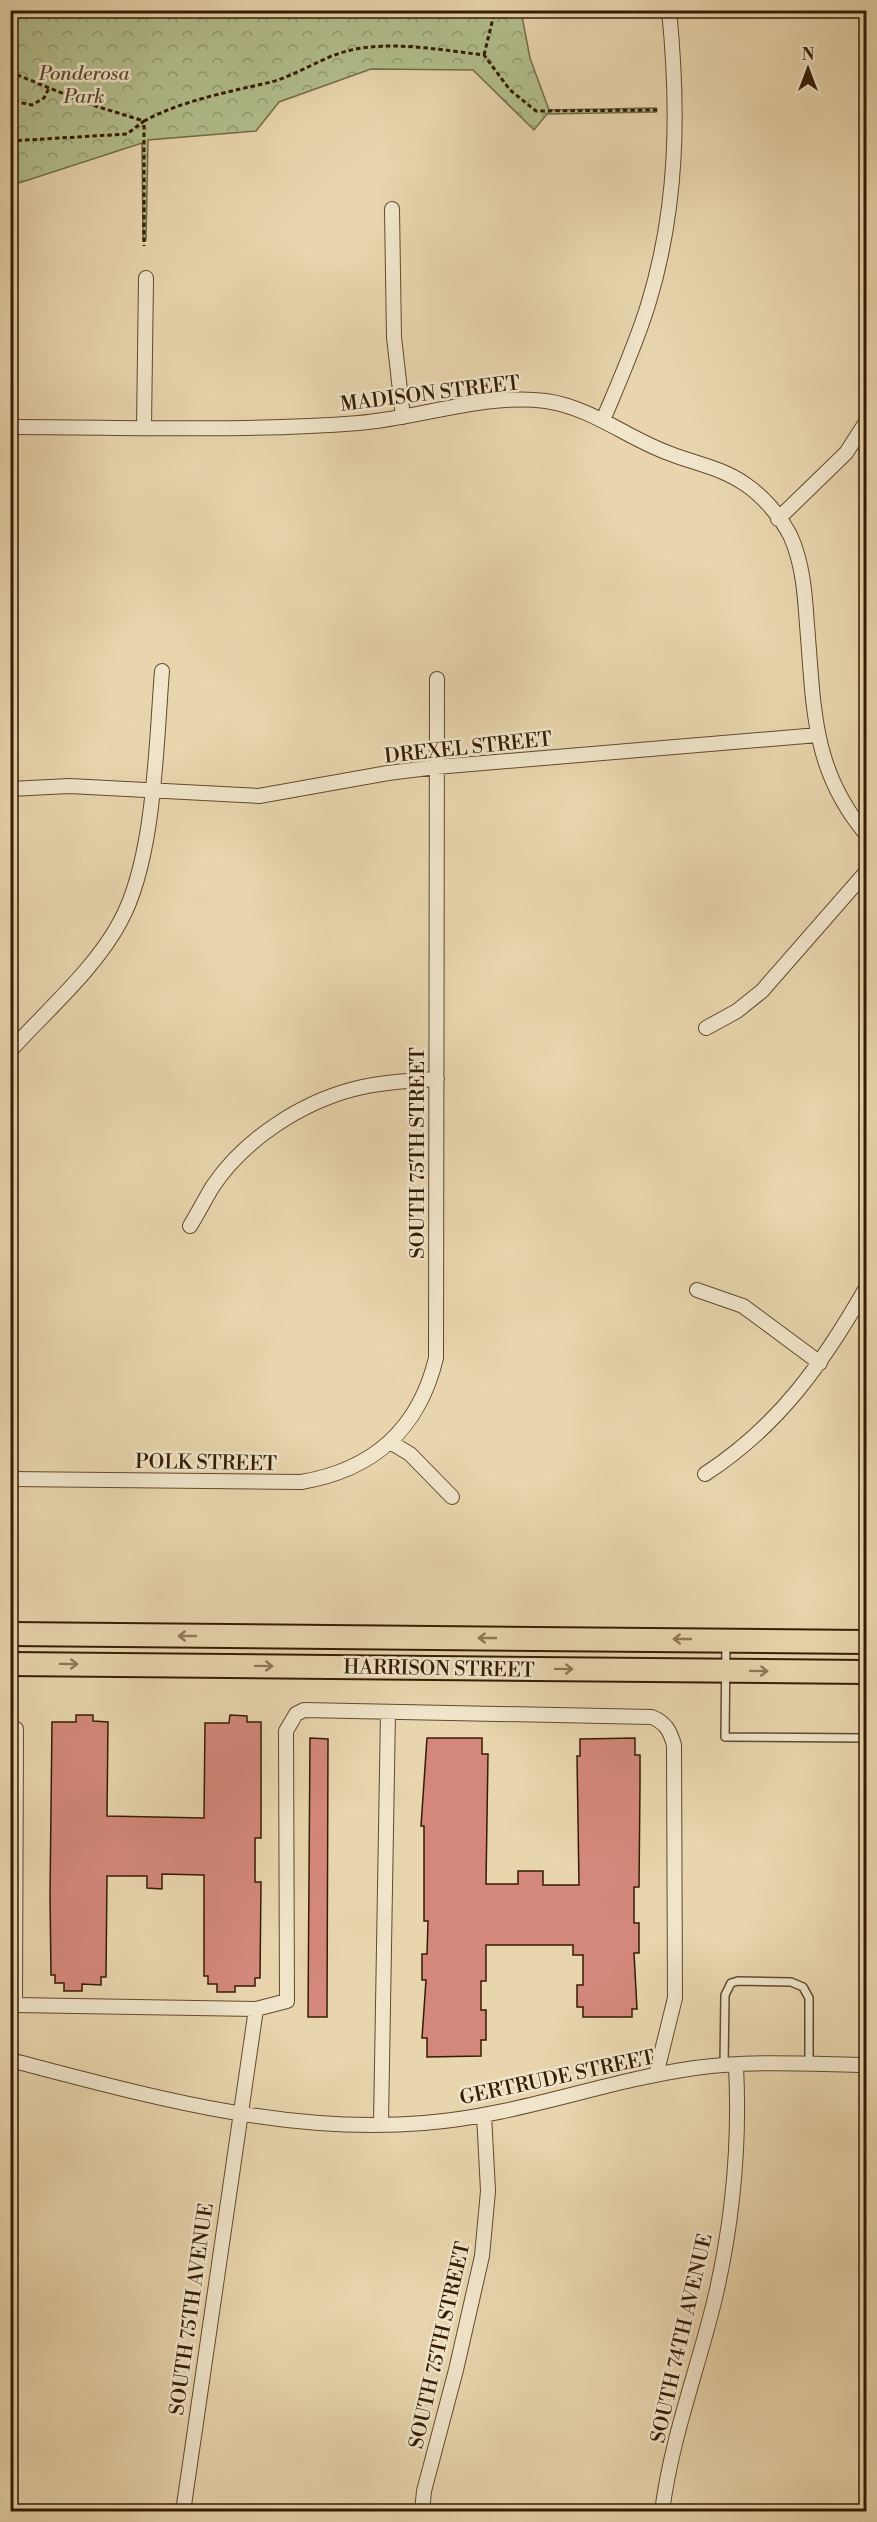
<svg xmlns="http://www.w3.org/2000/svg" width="877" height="2522" font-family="'Libre Bodoni',serif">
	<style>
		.park { fill: url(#park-crowns); stroke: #746d48; stroke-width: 1.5 }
		.building { fill: #d4887b; stroke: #351c03; stroke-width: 1.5 }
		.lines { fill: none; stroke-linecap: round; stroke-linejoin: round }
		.service-casing { stroke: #624a2e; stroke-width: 10 }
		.minor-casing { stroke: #624a2e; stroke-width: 16 }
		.primary-casing { stroke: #351c03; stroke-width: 26 }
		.path { stroke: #351c03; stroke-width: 3; stroke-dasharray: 4.5 3; stroke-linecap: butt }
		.service { stroke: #f0e4ca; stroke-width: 7 }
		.minor { stroke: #f0e4ca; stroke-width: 14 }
		.primary { stroke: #e8d5ad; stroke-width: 22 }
		.oneway { stroke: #8e7858 }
		.labels { text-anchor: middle; stroke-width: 5; stroke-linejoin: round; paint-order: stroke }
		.park-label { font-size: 20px; font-style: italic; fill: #5a4d2c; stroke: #f0e4ca }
		.street-label { font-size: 20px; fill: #351c03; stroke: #f0e4ca }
	</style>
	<defs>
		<pattern id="park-crowns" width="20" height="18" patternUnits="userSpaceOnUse" patternTransform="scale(1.5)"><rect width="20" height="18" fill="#b2be8d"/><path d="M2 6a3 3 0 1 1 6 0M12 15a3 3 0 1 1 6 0" fill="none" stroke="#929a71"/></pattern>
	</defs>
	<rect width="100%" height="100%" fill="#e8d5ad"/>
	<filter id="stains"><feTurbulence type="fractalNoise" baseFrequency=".00333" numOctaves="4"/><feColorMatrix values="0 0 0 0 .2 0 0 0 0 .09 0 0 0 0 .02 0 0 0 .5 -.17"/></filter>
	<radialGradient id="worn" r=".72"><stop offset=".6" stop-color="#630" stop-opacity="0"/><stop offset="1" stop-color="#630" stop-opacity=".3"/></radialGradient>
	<path class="park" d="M 46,10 L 521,11 L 530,58 L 549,110 L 656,108 L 656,112 L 547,114 L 534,130 L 473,70 L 371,69 L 279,102 L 256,131 L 148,140 L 146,240 L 143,240 L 142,143 L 19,183 L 11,179 L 11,14 Z"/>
	<path class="building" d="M 76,1715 L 93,1715 L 93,1721 L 108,1722 L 107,1816 L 204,1818 L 205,1723 L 229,1723 L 230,1715 L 247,1716 L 247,1722 L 261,1722 L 261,1838 L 255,1838 L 255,1882 L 261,1882 L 260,1978 L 255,1978 L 255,1986 L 235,1986 L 235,1992 L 217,1992 L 217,1984 L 208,1984 L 208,1976 L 204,1976 L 204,1875 L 162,1874 L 162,1889 L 147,1888 L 147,1876 L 107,1876 L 106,1977 L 101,1977 L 101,1985 L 82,1984 L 82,1991 L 64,1991 L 64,1983 L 55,1983 L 55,1975 L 51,1975 L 50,1896 L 52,1722 L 76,1722 Z
		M 310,1738 L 328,1739 L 327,2017 L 308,2017 Z
		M 427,1738 L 482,1738 L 482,1754 L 488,1754 L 486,1884 L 518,1884 L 518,1871 L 543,1871 L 543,1885 L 579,1885 L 577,1756 L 580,1756 L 580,1739 L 635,1738 L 635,1755 L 640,1755 L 640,1784 L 639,1887 L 634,1887 L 634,1923 L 639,1923 L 639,1953 L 634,1953 L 637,2009 L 632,2009 L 632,2017 L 583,2017 L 583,2007 L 577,2007 L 577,1985 L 583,1985 L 583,1955 L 573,1955 L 573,1945 L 486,1945 L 486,1981 L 481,1981 L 481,2010 L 486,2010 L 486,2040 L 481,2040 L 481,2056 L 427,2057 L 427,2038 L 422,2038 L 426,1980 L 422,1980 L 422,1954 L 427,1954 L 428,1921 L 424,1921 L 424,1826 L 421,1826 Z"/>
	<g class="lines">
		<g class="service-casing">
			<path id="service" d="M 726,1644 L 725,1737 L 866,1738
				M 724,2066 L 725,1995 L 731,1983 L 738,1981 L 791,1982 L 803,1987 L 809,1998 L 809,2064"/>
		</g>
		<g class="minor-casing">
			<path id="minor" d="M 392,209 L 394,337 L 403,417
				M 603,420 C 619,382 636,344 648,305 C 678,208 679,110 669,10
				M 10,427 C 127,427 243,432 359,423 C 421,418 484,393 546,401 C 593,408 628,439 671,454 C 697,464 722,468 745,484 C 763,496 780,516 790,535 C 803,563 805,595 807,625 C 814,705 811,769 866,834
				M 144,427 L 146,278
				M 778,519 L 846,453 L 866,422
				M 10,789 L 69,786 L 259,796 L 388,773 L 436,767 L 818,735
				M 706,1028 L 737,1011 L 762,991 L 866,872
				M 10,1051 C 46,1011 95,969 120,922 C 155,859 156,744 162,671
				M 190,1226 C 198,1213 205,1199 213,1186 C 244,1140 300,1103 354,1089 C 381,1082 409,1081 437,1079
				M 697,1290 L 743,1306 L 820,1363
				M 390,1442 L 410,1454 L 452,1497
				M 705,1474 C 779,1426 823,1363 866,1288
				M 10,1479 L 301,1482 C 373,1470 419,1429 436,1358 L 437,679
				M 16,1729 L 15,2005 L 256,2009
				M 10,2060 C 146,2095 283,2135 424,2123 C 517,2116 603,2081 695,2068 C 750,2060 810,2064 866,2065
				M 381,2123 L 388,1712
				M 183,2512 L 256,2009 L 287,2001 L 286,1731 L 296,1714 L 304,1710 L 652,1717 C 666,1723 670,1731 674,1745 L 675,1998 L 656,2075
				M 422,2512 L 424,2491 L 456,2370 L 482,2256 L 488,2191 L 484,2115
				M 662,2512 C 671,2439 698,2369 715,2298 C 733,2221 740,2144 736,2066"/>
		</g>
		<g class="primary-casing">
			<path id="primary" d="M 10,1634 L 866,1642
				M 10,1664 L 866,1672"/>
		</g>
		<path class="path" d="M 10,18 L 65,10
			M 484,55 L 495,10
			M 10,72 L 89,104 L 144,121 C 183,100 229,92 271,82 C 297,75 321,58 347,51 C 390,40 441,50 484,55 L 510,90 L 536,111 L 659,110
			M 10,94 L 18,102 L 32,105 L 44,98 L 49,88
			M 10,141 L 127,134 L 144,121 L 144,246"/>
		<use href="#service" class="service"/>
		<use href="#minor" class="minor"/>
		<use href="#primary" class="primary"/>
	</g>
	<defs><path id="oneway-shaft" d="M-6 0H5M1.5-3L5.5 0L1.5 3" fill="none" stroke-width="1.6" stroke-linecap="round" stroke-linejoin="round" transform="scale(1.5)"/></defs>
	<g class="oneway">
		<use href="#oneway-shaft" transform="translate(187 1636) rotate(-180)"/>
		<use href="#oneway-shaft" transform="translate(487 1638) rotate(-180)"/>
		<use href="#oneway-shaft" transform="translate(682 1639) rotate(-180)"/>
		<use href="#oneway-shaft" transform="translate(69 1664) rotate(1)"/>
		<use href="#oneway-shaft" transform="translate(264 1666) rotate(1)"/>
		<use href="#oneway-shaft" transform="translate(564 1669) rotate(1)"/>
		<use href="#oneway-shaft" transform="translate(759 1671) rotate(1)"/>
	</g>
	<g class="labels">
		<g class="park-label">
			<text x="84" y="80">Ponderosa<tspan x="84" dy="23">Park</tspan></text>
		</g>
		<g class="street-label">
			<text transform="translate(430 393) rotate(-7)" y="7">MADISON STREET</text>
			<text transform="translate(468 747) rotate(-6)" y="7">DREXEL STREET</text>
			<text transform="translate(417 1153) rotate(-90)" y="7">SOUTH 75TH STREET</text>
			<text transform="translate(206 1462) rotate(1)" y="7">POLK STREET</text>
			<text transform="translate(439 1668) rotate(1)" y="7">HARRISON STREET</text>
			<text transform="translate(557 2077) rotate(-12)" y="7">GERTRUDE STREET</text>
			<text transform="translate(191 2309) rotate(-82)" y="7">SOUTH 75TH AVENUE</text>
			<text transform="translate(681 2338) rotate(-77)" y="7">SOUTH 74TH AVENUE</text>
			<text transform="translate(439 2345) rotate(-77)" y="7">SOUTH 75TH STREET</text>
		</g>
	</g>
	<rect width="877" height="2522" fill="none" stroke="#e8d5ad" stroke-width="36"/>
	<rect x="12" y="12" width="853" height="2498" fill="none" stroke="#351c03" stroke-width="3"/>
	<rect x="18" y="18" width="841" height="2486" fill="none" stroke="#351c03" stroke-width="1.5"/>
	<g transform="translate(808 69)" stroke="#f0e4ca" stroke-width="4.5" paint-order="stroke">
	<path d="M0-4.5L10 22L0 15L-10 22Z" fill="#351c03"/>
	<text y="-9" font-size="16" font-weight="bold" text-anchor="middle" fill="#351c03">N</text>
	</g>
	<rect width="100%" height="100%" filter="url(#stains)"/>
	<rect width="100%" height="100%" fill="url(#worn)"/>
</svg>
